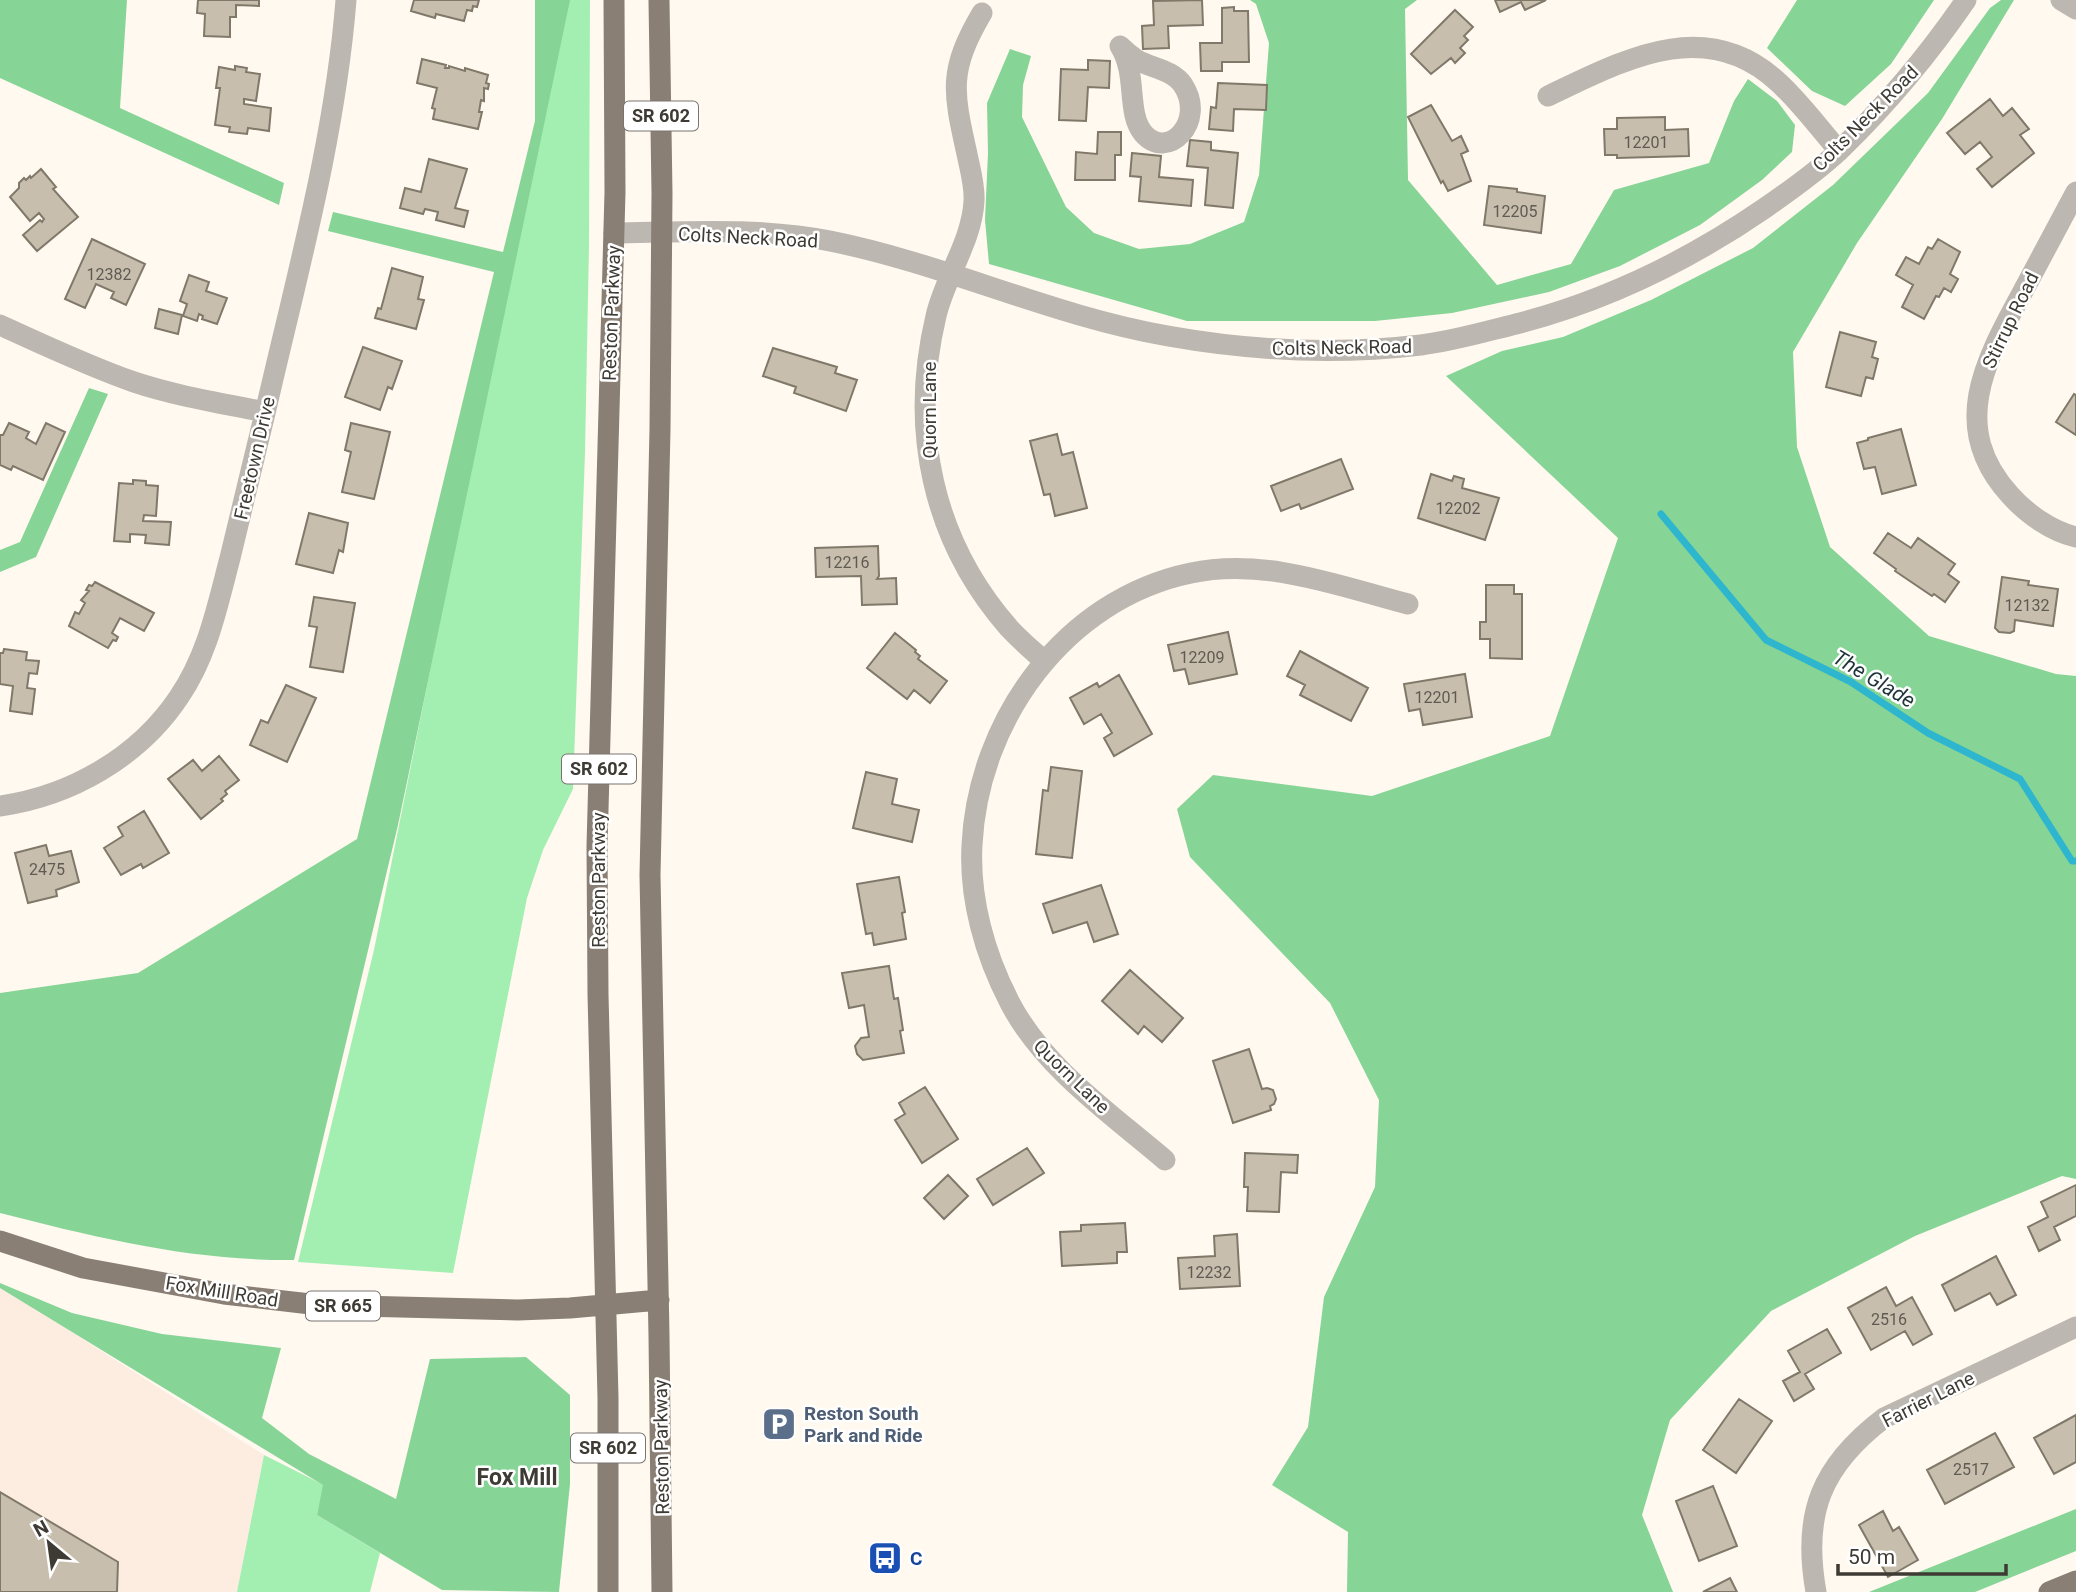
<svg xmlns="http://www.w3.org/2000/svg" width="2076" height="1592" font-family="Roboto,sans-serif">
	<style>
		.commercial { fill: #fcede0 }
		.green { fill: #a3efb2 }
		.forest { fill: #87d497 }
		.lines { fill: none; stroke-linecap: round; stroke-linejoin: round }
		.stream { stroke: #2db6cd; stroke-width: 7 }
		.building { fill: #c7beae; stroke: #807869; stroke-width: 2 }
		.minor { stroke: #bdb7b1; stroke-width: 21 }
		.major { stroke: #8a7f75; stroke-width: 21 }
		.labels { text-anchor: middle; stroke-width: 5; stroke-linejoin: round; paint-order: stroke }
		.number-label { font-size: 16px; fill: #605b52 }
		.shield { fill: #fff; stroke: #787571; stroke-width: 2 }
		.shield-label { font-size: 18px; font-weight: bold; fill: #3e3a34 }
		.street-label { font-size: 19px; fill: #3e3a34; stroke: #fff }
		.service-label { font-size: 19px; font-weight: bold; fill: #4e5e75; stroke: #fff; text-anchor: start }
		.transit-label { font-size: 19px; font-weight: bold; fill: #164399; stroke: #fff; text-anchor: start }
		.water-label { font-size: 21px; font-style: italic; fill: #1f353a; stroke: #fff }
		.quarter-label { font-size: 23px; font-weight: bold; fill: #3e3a34; stroke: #fff }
	</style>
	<rect width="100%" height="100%" fill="#fff9ef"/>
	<path class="commercial" d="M 0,1286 L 264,1455 L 237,1592 L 0,1592 Z"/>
	<path class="green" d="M 555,0 L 590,0 L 589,246 L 585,453 L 573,789 L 543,850 L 527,898 L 453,1273 L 298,1262 L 374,950 L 515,247 Z
		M 264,1455 L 324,1485 L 317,1515 L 380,1553 L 370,1592 L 237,1592 Z"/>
	<path class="forest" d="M 0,0 L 127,0 L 120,108 L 284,183 L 279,205 L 0,78 Z
		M 535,0 L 570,0 L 398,825 L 294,1260 C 192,1261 98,1238 0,1213 L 0,993 L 138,973 L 357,839 L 494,272 L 328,231 L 333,212 L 503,252 L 535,121 Z
		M 1250,0 L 1417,0 L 1405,9 L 1408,180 L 1497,285 L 1571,264 L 1614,190 L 1709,163 L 1734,101 L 1748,79 L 1777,101 L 1795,125 L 1792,152 L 1762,180 L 1700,225 L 1620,266 L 1549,292 L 1452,313 L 1375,321 L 1187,321 L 989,264 L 985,220 L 988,153 L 987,103 L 1010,49 L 1031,56 L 1023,85 L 1022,117 L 1066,207 L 1094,233 L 1139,249 L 1190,244 L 1244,222 L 1259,175 L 1269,43 L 1256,4 Z
		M 1797,0 L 1934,0 L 1891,64 L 1845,106 L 1812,91 L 1767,48 Z
		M 2001,0 L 2014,0 L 1942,119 L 1857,243 L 1793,352 L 1797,447 L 1830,547 L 1929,636 L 2056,674 L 2076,676 L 2076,1179 L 2062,1176 L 1915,1236 L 1771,1311 L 1670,1420 L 1642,1515 L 1673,1592 L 1347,1592 L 1348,1532 L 1272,1485 L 1308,1427 L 1324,1297 L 1375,1187 L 1379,1100 L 1330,1003 L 1190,857 L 1177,809 L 1213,775 L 1372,796 L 1550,736 L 1618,538 L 1446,376 L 1502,351 L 1563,337 L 1651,300 L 1753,248 L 1833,185 L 1928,93 L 1990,8 Z
		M 89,388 L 108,394 L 36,557 L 0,572 L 0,550 L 20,542 Z
		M 0,1283 L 72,1313 L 162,1334 L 281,1348 L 262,1418 L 309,1454 L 396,1499 L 430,1359 L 526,1357 L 570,1395 L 570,1484 L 559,1592 L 442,1590 L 317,1515 L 323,1485 L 0,1288 Z
		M 2076,1509 L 2076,1551 L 1975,1592 L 1869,1592 Z"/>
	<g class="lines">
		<path class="stream" d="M 1661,514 L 1766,640 L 1851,682 L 1928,733 L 2020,779 L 2072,861 L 2076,861"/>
	</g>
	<path class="building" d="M 198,0 L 259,0 L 259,6 L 236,5 L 236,17 L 230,17 L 230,37 L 204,36 L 205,14 L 197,13 Z
		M 414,0 L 479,0 L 477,7 L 473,6 L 472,11 L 467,10 L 464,21 L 436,14 L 435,18 L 411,11 Z
		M 1202,0 L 1203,25 L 1168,26 L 1169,48 L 1143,49 L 1142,26 L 1154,25 L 1153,1 Z
		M 1495,0 L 1546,0 L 1525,10 L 1521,2 L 1500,12 Z
		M 1234,7 L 1234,11 L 1248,11 L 1249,62 L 1222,62 L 1222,71 L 1201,71 L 1200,43 L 1222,43 L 1222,8 Z
		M 1455,10 L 1473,27 L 1464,36 L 1468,40 L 1460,48 L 1465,53 L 1455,63 L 1451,58 L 1431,74 L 1411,54 Z
		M 422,59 L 446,65 L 445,68 L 449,68 L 449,66 L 465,71 L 465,68 L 488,75 L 486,83 L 489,84 L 488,89 L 484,88 L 484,101 L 481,100 L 479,112 L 482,112 L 478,129 L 433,119 L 435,109 L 432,108 L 437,88 L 417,83 Z
		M 1088,60 L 1110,61 L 1109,88 L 1088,87 L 1086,121 L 1059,120 L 1061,69 L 1088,70 Z
		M 235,66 L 247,68 L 246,72 L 260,74 L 256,101 L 244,99 L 244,104 L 271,108 L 269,131 L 248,128 L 247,134 L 229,132 L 230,127 L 215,125 L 220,88 L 216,88 L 219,67 L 235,70 Z
		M 1218,83 L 1267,85 L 1266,110 L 1234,109 L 1233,131 L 1209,129 L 1211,107 L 1216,108 Z
		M 1990,99 L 2003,116 L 2012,108 L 2029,129 L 2020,135 L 2034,153 L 1992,187 L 1977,169 L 1992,157 L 1980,142 L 1965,154 L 1947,133 Z
		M 1431,105 L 1452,141 L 1461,136 L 1468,151 L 1461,154 L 1471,181 L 1448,191 L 1443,181 L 1441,183 L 1408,117 Z
		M 1665,117 L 1665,130 L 1688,129 L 1689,156 L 1617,158 L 1617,155 L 1605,155 L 1604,129 L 1617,129 L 1617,118 Z
		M 1098,132 L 1121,132 L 1121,155 L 1115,155 L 1115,180 L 1075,180 L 1076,152 L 1097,154 Z
		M 1190,140 L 1211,142 L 1211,150 L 1238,153 L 1233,208 L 1205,205 L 1208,168 L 1187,166 Z
		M 1132,153 L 1161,156 L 1159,177 L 1193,180 L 1191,206 L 1139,201 L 1141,177 L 1130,176 Z
		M 429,159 L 467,169 L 455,208 L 468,211 L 464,227 L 436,220 L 438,212 L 425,209 L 423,214 L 400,208 L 405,188 L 421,192 Z
		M 41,169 L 56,187 L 53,189 L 78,217 L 37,251 L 23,235 L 40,220 L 42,222 L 44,219 L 39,213 L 30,221 L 10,197 L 19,188 L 19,183 L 24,178 L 26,180 L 30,176 L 31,178 Z
		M 1489,186 L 1517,189 L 1517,192 L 1545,196 L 1541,233 L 1484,225 Z
		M 92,239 L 145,264 L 126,305 L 111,298 L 114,292 L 96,284 L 85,308 L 65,299 Z
		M 1938,239 L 1960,252 L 1950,274 L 1958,279 L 1951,292 L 1944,288 L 1939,297 L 1936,296 L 1924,319 L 1902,307 L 1913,285 L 1896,275 L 1906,257 L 1919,264 L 1928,247 L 1932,249 Z
		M 392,268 L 423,277 L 418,299 L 424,300 L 416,329 L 375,318 L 378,308 L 381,309 Z
		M 189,275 L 209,282 L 206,291 L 227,298 L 217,324 L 202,319 L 203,316 L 199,314 L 197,321 L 183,316 L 187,304 L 180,301 Z
		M 159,309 L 182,315 L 178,334 L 155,328 Z
		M 1840,332 L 1876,342 L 1872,357 L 1878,359 L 1873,379 L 1866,377 L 1861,396 L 1826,387 Z
		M 363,347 L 402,361 L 392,389 L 388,387 L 380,410 L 345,397 Z
		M 773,348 L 837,367 L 835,373 L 857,380 L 846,411 L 794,393 L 796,387 L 763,376 Z
		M 2074,394 L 2076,395 L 2076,435 L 2056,422 Z
		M 9,423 L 29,432 L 26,438 L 36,444 L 46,423 L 65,432 L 43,480 L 13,466 L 11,470 L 0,465 L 0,435 L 3,435 Z
		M 351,423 L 390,432 L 374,499 L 342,492 L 351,452 L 345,450 Z
		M 1901,429 L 1916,485 L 1882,494 L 1875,467 L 1864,469 L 1857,443 L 1868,440 L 1868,438 Z
		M 1057,434 L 1062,455 L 1073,452 L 1087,508 L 1055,516 L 1050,494 L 1044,495 L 1030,441 Z
		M 1341,459 L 1353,489 L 1301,509 L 1299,504 L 1281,511 L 1271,486 Z
		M 1431,474 L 1452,481 L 1454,476 L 1464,479 L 1462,488 L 1499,498 L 1485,540 L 1418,518 Z
		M 133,480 L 146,481 L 146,485 L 158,486 L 156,516 L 144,515 L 143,521 L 171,522 L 169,545 L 145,543 L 146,535 L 130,534 L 130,542 L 114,541 L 119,483 L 133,484 Z
		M 309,513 L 348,523 L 343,552 L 339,550 L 333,573 L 296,564 Z
		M 1888,533 L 1911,548 L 1918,538 L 1955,564 L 1948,574 L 1959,582 L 1945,602 L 1934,594 L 1932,596 L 1895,571 L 1896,569 L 1874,553 Z
		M 878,546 L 879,576 L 877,579 L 896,578 L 897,604 L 862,605 L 861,576 L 816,577 L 815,548 Z
		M 2002,577 L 2029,581 L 2028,585 L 2058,589 L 2053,626 L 2015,620 L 2014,631 L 2010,633 L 1999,632 L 1995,628 Z
		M 95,582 L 154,613 L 144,631 L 120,618 L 112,633 L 118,637 L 116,641 L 113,640 L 108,648 L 69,626 L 75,612 L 79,614 L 85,603 L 81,600 L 89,591 L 86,590 L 89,585 L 92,586 Z
		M 1486,585 L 1514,585 L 1514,594 L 1522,594 L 1522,659 L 1490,658 L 1490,639 L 1480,639 L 1480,622 L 1486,622 Z
		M 314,597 L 355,603 L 343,672 L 310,667 L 317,627 L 309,626 Z
		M 1228,632 L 1237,674 L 1189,684 L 1185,669 L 1174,671 L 1168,645 Z
		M 895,633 L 916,650 L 915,652 L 920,656 L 918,659 L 947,681 L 930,703 L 914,690 L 907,699 L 867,668 Z
		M 4,649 L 27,652 L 26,660 L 39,661 L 37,674 L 29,673 L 27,688 L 35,689 L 32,714 L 10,711 L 13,686 L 0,684 L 0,653 L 3,653 Z
		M 1300,651 L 1368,688 L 1351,721 L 1300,695 L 1305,685 L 1287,676 Z
		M 1465,674 L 1472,717 L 1423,725 L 1420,709 L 1409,711 L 1404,684 Z
		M 1119,675 L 1152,734 L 1114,756 L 1104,738 L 1112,733 L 1101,714 L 1084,724 L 1070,698 L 1097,683 L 1099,687 Z
		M 286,685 L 316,698 L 287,762 L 250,745 L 261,720 L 268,723 Z
		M 219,756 L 239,780 L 225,791 L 227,794 L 221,799 L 223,801 L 201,819 L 168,779 L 193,760 L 202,771 Z
		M 1051,767 L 1082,771 L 1072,858 L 1036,854 L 1043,790 L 1048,791 Z
		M 866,772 L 897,779 L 892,804 L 919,810 L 912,842 L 853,828 Z
		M 144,811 L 169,853 L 143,868 L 141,864 L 121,875 L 104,848 L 123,836 L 118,827 Z
		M 46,845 L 49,856 L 71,851 L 79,882 L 56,890 L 57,896 L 28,903 L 15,853 Z
		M 899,877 L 905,912 L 902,913 L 906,939 L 874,945 L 872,933 L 866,934 L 857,884 Z
		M 1101,885 L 1118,934 L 1094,942 L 1087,922 L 1053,933 L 1043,904 Z
		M 889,966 L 894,999 L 898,998 L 903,1030 L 900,1031 L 904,1053 L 863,1060 L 857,1054 L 855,1046 L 861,1038 L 869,1037 L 864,1005 L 849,1008 L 842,973 Z
		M 1130,970 L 1183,1018 L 1162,1042 L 1144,1026 L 1138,1034 L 1102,1001 Z
		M 1249,1049 L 1262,1089 L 1267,1088 L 1273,1090 L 1276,1099 L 1274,1104 L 1270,1106 L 1271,1110 L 1233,1123 L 1213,1061 Z
		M 925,1087 L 958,1139 L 922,1163 L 895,1120 L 905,1114 L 899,1103 Z
		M 1027,1148 L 1044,1173 L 993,1205 L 977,1179 Z
		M 1245,1153 L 1298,1155 L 1297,1173 L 1281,1172 L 1279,1212 L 1247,1211 L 1248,1187 L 1244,1187 Z
		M 948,1175 L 968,1196 L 944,1219 L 924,1198 Z
		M 2076,1185 L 2076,1216 L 2054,1227 L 2060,1240 L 2039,1251 L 2028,1227 L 2048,1217 L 2041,1202 Z
		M 1125,1223 L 1127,1252 L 1117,1252 L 1117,1263 L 1062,1266 L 1060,1232 L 1081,1231 L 1081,1225 Z
		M 1237,1234 L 1240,1286 L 1180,1289 L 1178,1258 L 1215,1256 L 1214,1236 Z
		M 1996,1256 L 2016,1295 L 1997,1305 L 1990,1293 L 1955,1311 L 1942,1285 Z
		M 1886,1287 L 1896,1306 L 1912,1297 L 1932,1334 L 1913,1345 L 1905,1331 L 1871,1350 L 1848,1308 Z
		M 1827,1329 L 1841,1353 L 1805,1374 L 1814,1389 L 1794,1401 L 1783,1381 L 1800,1372 L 1788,1351 Z
		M 1739,1399 L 1772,1421 L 1736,1473 L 1703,1450 Z
		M 2076,1415 L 2076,1462 L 2054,1474 L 2034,1438 Z
		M 1995,1433 L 2014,1467 L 1945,1504 L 1927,1470 Z
		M 1713,1486 L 1737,1546 L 1699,1561 L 1676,1501 Z
		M 0,1492 L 118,1562 L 117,1592 L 0,1592 Z
		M 1883,1511 L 1893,1531 L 1899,1527 L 1918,1560 L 1888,1577 L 1859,1525 Z
		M 1730,1578 L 1737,1592 L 1703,1592 Z"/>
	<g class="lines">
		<path class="minor" d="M 2061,0 L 2076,9
			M 982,13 C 948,71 953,91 967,154 C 970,169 975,186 974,201 C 972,241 945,277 936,316 C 909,429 932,540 1009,628 C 1020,640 1032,650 1044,661
			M 1120,46 C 1125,51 1131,56 1137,60 C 1152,68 1173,70 1183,85 C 1207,122 1167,162 1143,133 C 1126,112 1138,74 1120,46 Z
			M 1548,96 C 1622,61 1705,14 1778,82 C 1800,102 1819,128 1839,151
			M 2076,192 C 2058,226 2039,261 2021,295 C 1984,363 1949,428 2010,495 C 2027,514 2051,531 2076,537
			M 614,233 C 685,232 760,227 830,241 C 945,264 1052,316 1168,336 C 1252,351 1336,355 1421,345 C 1453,341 1484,332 1516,324 C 1606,301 1688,261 1765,208 C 1791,190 1818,171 1841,149 C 1888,103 1929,54 1966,0
			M 0,325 C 44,345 88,366 134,382 C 176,396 221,403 265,412
			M 0,806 C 71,796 139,757 179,697 C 208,654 217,607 230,558 C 242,509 254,459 266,409 C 297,274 335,139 346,0
			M 1165,1160 C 1110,1113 1044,1068 1010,1003 C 985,955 969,899 972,845 C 978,720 1065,599 1191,573 C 1263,557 1339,586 1408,604
			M 1816,1592 C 1802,1514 1821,1466 1884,1418 L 2076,1327"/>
		<path class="major" d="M 659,0 L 662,193 L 660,429 L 650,875 L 659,1335 L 662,1592
			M 0,1241 L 83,1268 L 224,1294 L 319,1305 L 518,1310 L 570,1308 L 659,1300
			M 608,1592 L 608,1398 L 598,994 L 597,846 L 615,192 L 614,0
			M 2049,1592 L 2076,1581"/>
	</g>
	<defs>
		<g id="parking-square" transform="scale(1.75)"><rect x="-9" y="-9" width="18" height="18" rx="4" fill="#5c6f8a" stroke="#fff"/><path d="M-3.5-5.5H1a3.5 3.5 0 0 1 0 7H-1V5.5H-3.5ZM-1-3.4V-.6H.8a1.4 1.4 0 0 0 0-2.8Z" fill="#fff"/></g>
		<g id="bus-square" transform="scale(1.75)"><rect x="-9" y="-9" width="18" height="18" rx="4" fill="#1a4fb4" stroke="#fff"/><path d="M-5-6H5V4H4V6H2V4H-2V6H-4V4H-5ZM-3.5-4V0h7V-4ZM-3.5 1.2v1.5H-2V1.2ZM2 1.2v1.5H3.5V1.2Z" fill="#fff"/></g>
	</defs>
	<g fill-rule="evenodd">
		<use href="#parking-square" x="779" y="1424"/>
		<use href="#bus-square" x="885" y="1558"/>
	</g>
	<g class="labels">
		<g class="number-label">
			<text x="1646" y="148">12201</text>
			<text x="1515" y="217">12205</text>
			<text x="109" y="280">12382</text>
			<text x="1458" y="514">12202</text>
			<text x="847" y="568">12216</text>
			<text x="2027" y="611">12132</text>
			<text x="1202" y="663">12209</text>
			<text x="1437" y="703">12201</text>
			<text x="47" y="875">2475</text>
			<text x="1209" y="1278">12232</text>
			<text x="1889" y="1325">2516</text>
			<text x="1971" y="1475">2517</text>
		</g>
		<g class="shield">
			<rect x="624" y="101.5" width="74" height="29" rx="5"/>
			<rect x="562" y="754.5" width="74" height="29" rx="5"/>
			<rect x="306" y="1291.5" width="74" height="29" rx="5"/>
			<rect x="571" y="1433.5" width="74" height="29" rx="5"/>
		</g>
		<g class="shield-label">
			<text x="661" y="122">SR 602</text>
			<text x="599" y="775">SR 602</text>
			<text x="343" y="1312">SR 665</text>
			<text x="608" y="1454">SR 602</text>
		</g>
		<g class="street-label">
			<text transform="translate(1865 118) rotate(-45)" y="7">Colts Neck Road</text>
			<text transform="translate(748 237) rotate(3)" y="7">Colts Neck Road</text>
			<text transform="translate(611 313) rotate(-88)" y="7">Reston Parkway</text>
			<text transform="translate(2010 320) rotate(-64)" y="7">Stirrup Road</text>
			<text transform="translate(1342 347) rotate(-1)" y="7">Colts Neck Road</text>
			<text transform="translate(929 410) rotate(-90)" y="7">Quorn Lane</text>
			<text transform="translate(254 458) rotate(-77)" y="7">Freetown Drive</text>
			<text transform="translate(598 880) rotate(-90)" y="7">Reston Parkway</text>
			<text transform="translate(1072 1076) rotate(44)" y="7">Quorn Lane</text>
			<text transform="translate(222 1291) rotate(9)" y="7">Fox Mill Road</text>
			<text transform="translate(1928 1399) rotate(-27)" y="7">Farrier Lane</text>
			<text transform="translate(661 1447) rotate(-91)" y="7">Reston Parkway</text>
		</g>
		<g class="service-label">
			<text x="804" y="1420">Reston South<tspan x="804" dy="22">Park and Ride</tspan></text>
		</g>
		<g class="transit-label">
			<text x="910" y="1565">C</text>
		</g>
		<g class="water-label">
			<text transform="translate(1874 679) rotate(31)" y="7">The Glade</text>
		</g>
		<g class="quarter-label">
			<text x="517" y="1485">Fox Mill</text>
		</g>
	</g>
	<g transform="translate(49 1543) rotate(331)" stroke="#ffffff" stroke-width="5" paint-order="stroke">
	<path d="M0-5L12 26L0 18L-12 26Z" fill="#3e3a34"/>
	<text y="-10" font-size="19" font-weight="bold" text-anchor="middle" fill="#3e3a34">N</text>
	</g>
	<path d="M1838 1564v10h168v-10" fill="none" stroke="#3e3a34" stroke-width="3.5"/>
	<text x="1848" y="1564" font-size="21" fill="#3e3a34" stroke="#ffffff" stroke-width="5" paint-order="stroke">50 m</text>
</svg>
